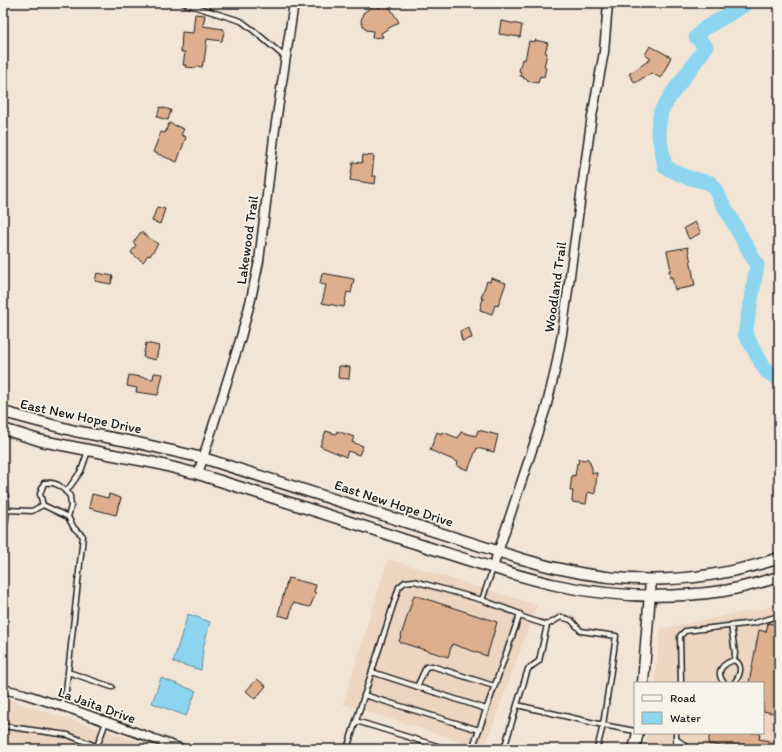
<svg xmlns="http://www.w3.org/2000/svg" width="782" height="752" font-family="Itim,sans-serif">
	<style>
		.built { fill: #ecd5c1 }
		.water { fill: #8dd5ee; stroke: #608b9a }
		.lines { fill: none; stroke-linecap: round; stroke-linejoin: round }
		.river { stroke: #8dd5ee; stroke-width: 15 }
		.building { fill: #deaf8f; stroke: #1c1c1c }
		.service-casing { stroke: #1c1c1c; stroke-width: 7 }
		.minor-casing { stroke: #1c1c1c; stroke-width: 11 }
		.tertiary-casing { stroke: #1c1c1c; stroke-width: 13 }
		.service { stroke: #f7f3e8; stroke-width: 4 }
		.minor { stroke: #f7f3e8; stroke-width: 8 }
		.tertiary { stroke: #f7f3e8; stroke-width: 10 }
		.labels { text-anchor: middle; stroke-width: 3.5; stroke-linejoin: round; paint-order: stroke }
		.street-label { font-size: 14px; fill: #1c1c1c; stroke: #f7f3e8 }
	</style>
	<rect width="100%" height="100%" fill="#f2e5d6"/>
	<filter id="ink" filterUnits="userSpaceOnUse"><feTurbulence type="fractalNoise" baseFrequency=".025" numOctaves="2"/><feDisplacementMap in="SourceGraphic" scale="8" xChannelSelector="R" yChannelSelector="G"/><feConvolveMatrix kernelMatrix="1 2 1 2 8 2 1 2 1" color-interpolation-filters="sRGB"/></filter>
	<g filter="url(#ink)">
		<path class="built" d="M 388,559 L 537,605 L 484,749 L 343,704 Z
			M 779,605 L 779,749 L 645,749 L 647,733 L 763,733 L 763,683 L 654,683 L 661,629 Z
			M 3,698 L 116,734 L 161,749 L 3,749 Z"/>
		<path class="water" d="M 188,614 L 210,622 L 203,648 L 201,670 L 173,662 Z
			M 161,678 L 196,691 L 186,716 L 152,703 Z"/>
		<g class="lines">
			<path class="river" d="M 745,3 L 743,6 L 705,28 L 696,37 L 706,47 L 671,95 L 661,111 L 658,130 L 665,167 L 686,177 L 711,183 L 757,265 L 745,334 L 766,371 L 779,379"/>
		</g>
		<path class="building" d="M 386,3 L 387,3 L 399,22 L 381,33 L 383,37 L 372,38 L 373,31 L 366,30 L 361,22 L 363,13 L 376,4 L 379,8 Z
			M 195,14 L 205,15 L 203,26 L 223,29 L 224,32 L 222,41 L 207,39 L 204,62 L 203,62 L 202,67 L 197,66 L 196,68 L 185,67 L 186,65 L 183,65 L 185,52 L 181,52 L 182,32 L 193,33 Z
			M 501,21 L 522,25 L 520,37 L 499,34 Z
			M 535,40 L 548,43 L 545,52 L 547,53 L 544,67 L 546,68 L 544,77 L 540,76 L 538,83 L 527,81 L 528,80 L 523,78 L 524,77 L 520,76 L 521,72 L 519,71 L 522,59 L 525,60 L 529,41 L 535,42 Z
			M 650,46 L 671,57 L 661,78 L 651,73 L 635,83 L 629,74 L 651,59 L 645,55 Z
			M 160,107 L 171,110 L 168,120 L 157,117 Z
			M 169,123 L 184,129 L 181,135 L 186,137 L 177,162 L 153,152 L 161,132 L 165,133 Z
			M 363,155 L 374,156 L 372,176 L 376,176 L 375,184 L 350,180 L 353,162 L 362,163 Z
			M 157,207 L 165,209 L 160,224 L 152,221 Z
			M 695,222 L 701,233 L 689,239 L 684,228 Z
			M 141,232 L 158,244 L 150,256 L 148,255 L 143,262 L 131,253 L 136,245 L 133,243 Z
			M 688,247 L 695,286 L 675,290 L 672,277 L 670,278 L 669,270 L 671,270 L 667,251 Z
			M 97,273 L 113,276 L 111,284 L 95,281 Z
			M 322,273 L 354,279 L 351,293 L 347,292 L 344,307 L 322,303 L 326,285 L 320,284 Z
			M 491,278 L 506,283 L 498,306 L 495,305 L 492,314 L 480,310 L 483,298 L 481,298 L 487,281 L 490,282 Z
			M 469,328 L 472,338 L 462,341 L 460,331 Z
			M 146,343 L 159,346 L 156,360 L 143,357 Z
			M 339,366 L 350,367 L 349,379 L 338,378 Z
			M 154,373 L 163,374 L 158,395 L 136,392 L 137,388 L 127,386 L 129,375 L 153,379 Z
			M 478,430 L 498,435 L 494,452 L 477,448 L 468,470 L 457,466 L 458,462 L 430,450 L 437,432 L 441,434 L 442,432 L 458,438 L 461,432 L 476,436 Z
			M 326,431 L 336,434 L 337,431 L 354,437 L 352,442 L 363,446 L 359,455 L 348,451 L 346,457 L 322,447 L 320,446 Z
			M 587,458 L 590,462 L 590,465 L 591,465 L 592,468 L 592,473 L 597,473 L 595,494 L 588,492 L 586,504 L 572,502 L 573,491 L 570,491 L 572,475 L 575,476 L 577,463 L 578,464 L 579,459 L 585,460 Z
			M 92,494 L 108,498 L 109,494 L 121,498 L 116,515 L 89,508 Z
			M 288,578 L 316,585 L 314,592 L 316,593 L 310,607 L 293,603 L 289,618 L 278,615 Z
			M 414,595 L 497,622 L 487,656 L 452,644 L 448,657 L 399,642 Z
			M 768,623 L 779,625 L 779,714 L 763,711 L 763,683 L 749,683 L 759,630 L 766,632 Z
			M 257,679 L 266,686 L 255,699 L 246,691 Z
			M 710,733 L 760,733 L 759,739 L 779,743 L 779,749 L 738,749 L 708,744 Z"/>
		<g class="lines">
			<g class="service-casing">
				<path id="service" d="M 183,3 L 241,21 L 253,30 L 286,58
					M 3,490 C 11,499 4,528 3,540
					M 66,492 L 81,471 L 88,451
					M 6,510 L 32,511 L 43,505 L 40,494 L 44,483 C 57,481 62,487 70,496 L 71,506 L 68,517 L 43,505
					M 547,625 L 561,617 L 571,620 L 581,631 L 616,636 L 603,725 L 635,731
					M 731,625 L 735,653 L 734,660
					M 68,672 L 112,687
					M 372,672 L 486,709
					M 681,683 L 680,636 L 685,631 L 754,623 L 779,616
					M 724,683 C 715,672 722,664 734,660 C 744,665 740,676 734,683
					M 417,687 L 426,667 L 432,666 L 494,686
					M 364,695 L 479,730 L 520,614 L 482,600
					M 517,705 L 528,669 L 539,661 L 547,625 L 519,616
					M 61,706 L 66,691 L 83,536 L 74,528 L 68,517
					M 356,721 L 447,749
					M 3,726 L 68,735 L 96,746
					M 676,739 L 690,749
					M 96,749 L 106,722
					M 347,749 L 399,587 L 405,582 L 414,581 L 482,600 L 493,568
					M 472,749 L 479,730
					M 504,749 L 517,705 L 603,725 L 597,749
					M 676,749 L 676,733"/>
			</g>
			<g class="minor-casing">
				<path id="minor" d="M 198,474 L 241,337 L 251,299 L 259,261 L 275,129 L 294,3
					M 493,567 L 546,408 L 555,371 L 562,334 L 591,122 L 604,52 L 608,3
					M 3,689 L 24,694 L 74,710 L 182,749"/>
			</g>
			<g class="tertiary-casing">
				<path id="tertiary" d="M 3,412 L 75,431 L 138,443 L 203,458 L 522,559 C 535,562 548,567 561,569 C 634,586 708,582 779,558
					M 3,429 L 42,441 L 155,463 L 198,474 C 267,496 336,517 405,540 C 454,555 506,574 556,585 C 611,597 667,599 723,591 C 742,588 761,582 779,577
					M 643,683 L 651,580
					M 634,749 L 638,733"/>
			</g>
			<use href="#service" class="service"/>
			<use href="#minor" class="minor"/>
			<use href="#tertiary" class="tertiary"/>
		</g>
	</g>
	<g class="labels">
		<g class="street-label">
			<text transform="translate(247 240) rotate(-82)" y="5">Lakewood Trail</text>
			<text transform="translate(555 287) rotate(-82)" y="5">Woodland Trail</text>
			<text transform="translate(81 416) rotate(12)" y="5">East New Hope Drive</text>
			<text transform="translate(394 503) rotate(18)" y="5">East New Hope Drive</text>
			<text transform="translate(97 705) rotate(20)" y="5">La Jaita Drive</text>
		</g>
	</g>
	<rect width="782" height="752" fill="none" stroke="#f7f3e8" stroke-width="16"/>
	<rect x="8" y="8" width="766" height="736" fill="none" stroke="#1c1c1c" stroke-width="1.5" filter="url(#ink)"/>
	<rect x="634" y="682" width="130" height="52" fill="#f7f3e8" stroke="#9f9d96"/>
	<rect x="642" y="695" width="20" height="6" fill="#f7f3e8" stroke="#9f9d96"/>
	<text x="670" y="702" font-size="12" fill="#1c1c1c">Road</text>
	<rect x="642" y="712" width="20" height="12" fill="#8dd5ee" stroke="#9f9d96"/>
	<text x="670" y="722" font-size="12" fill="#1c1c1c">Water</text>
</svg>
